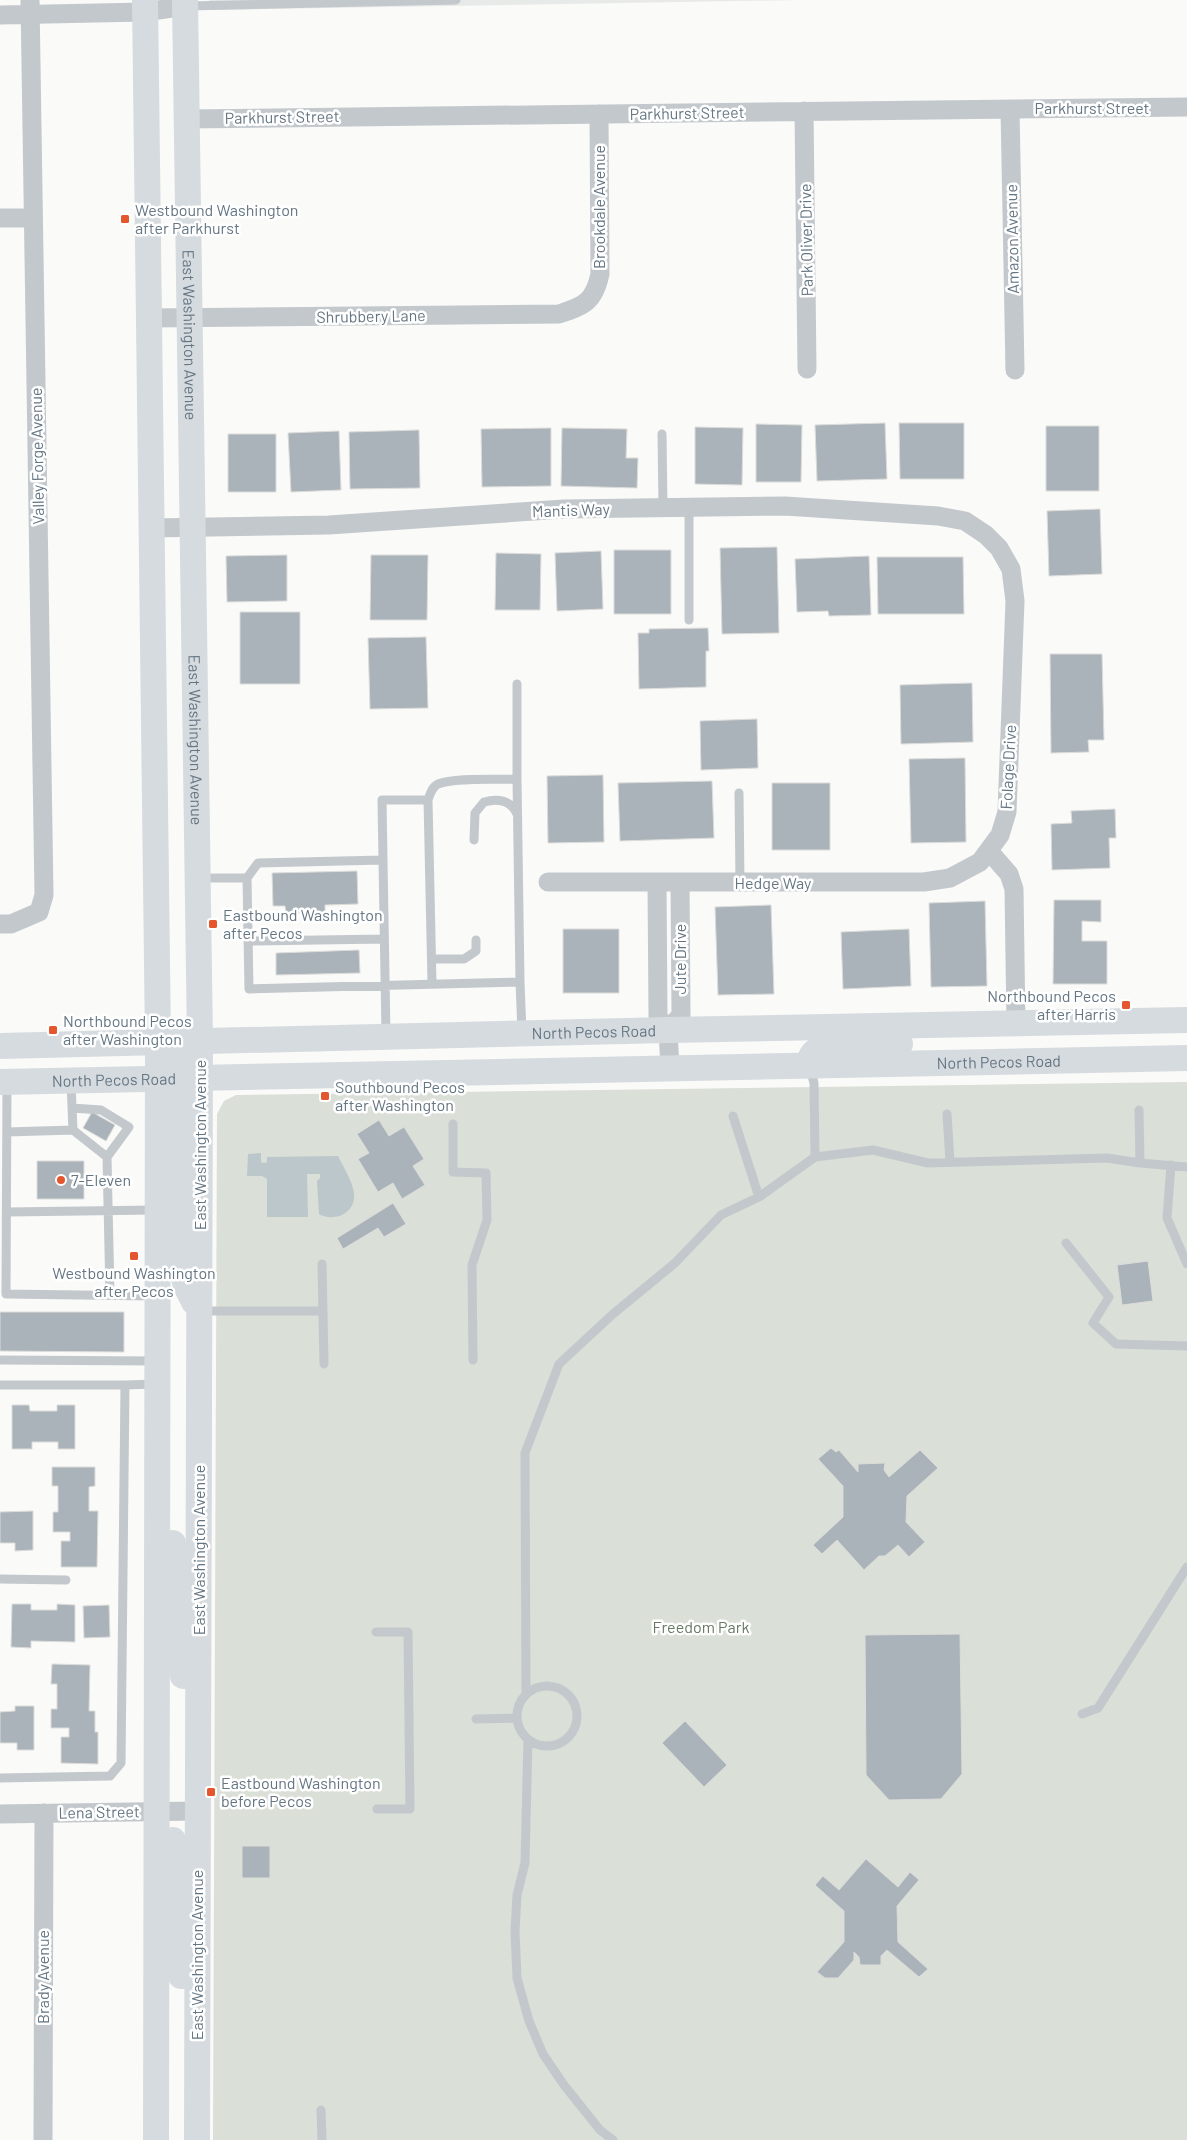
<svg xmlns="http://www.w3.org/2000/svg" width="1187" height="2140" font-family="Barlow,sans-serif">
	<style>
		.built { fill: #e8e9e9 }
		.green { fill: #dadfd7 }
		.water { fill: #bbc7cb }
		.building { fill: #aab3b9; stroke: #dcdcda }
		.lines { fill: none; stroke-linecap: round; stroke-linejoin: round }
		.service { stroke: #c3c8cc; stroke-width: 9 }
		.minor { stroke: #c3c8cc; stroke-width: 19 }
		.secondary { stroke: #d6dbdf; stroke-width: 26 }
		.poi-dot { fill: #e4572e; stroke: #fff; stroke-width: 2 }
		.labels { text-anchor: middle; stroke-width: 5; stroke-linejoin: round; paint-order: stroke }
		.street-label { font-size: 16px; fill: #657683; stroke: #fff }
		.poi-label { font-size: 16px; fill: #657683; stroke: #fff; text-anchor: start }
		.park-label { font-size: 16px; fill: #687a64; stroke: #fff }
	</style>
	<rect width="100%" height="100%" fill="#fafaf8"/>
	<path class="built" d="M 209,0 L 800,0 L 209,10 Z"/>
	<path class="green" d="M 1187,1082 L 1187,2140 L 213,2140 L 217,1114 L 224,1101 L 236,1095 Z"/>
	<path class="water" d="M 261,1153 L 261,1162 L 264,1163 L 267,1162 L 267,1157 L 338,1156 C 347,1175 367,1201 342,1215 C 335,1218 325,1218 319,1214 L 317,1181 L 320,1178 L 320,1174 L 307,1174 L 308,1217 L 267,1217 L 267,1179 L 262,1176 L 247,1176 L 248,1154 Z"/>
	<path class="building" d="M 885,423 L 887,479 L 817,481 L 815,425 Z
		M 899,423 L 964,423 L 964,479 L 900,479 Z
		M 756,424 L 802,425 L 801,482 L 756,482 Z
		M 1046,426 L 1099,426 L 1099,491 L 1046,491 Z
		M 695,427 L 743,428 L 742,485 L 695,484 Z
		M 551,428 L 551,486 L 482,487 L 481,429 Z
		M 562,428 L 627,429 L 626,458 L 638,458 L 637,488 L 561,486 Z
		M 419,430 L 420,488 L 350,489 L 349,432 Z
		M 339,431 L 341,490 L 291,492 L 288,433 Z
		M 228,434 L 276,434 L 276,492 L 228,492 Z
		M 1100,509 L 1102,574 L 1049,576 L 1047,511 Z
		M 777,547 L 779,633 L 722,634 L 720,548 Z
		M 614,550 L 671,550 L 671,614 L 614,614 Z
		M 601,551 L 603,609 L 557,611 L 555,553 Z
		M 496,553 L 541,554 L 540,610 L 495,610 Z
		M 287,555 L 287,601 L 227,602 L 226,556 Z
		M 371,555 L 428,555 L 427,620 L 370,620 Z
		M 869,556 L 871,615 L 829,616 L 828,611 L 797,612 L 795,559 Z
		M 877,557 L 963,557 L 964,614 L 878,614 Z
		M 240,612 L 300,612 L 300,684 L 240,684 Z
		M 708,628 L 709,651 L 706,651 L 706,687 L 639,689 L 638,633 L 649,633 L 649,629 Z
		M 426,637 L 428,708 L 370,709 L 368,638 Z
		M 1050,654 L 1102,654 L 1104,740 L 1088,740 L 1089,752 L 1051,753 Z
		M 972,683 L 973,742 L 901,744 L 900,685 Z
		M 757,719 L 758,768 L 701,770 L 700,721 Z
		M 965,758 L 966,842 L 911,843 L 909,759 Z
		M 603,775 L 604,842 L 548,843 L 547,776 Z
		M 712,781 L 714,838 L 620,841 L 618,783 Z
		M 772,783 L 830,783 L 830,850 L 772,850 Z
		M 1115,809 L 1116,838 L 1109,838 L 1110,868 L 1052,870 L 1051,824 L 1072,823 L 1071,811 Z
		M 357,871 L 358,904 L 325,905 L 325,914 L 286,913 L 285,906 L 273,906 L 272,873 Z
		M 1054,900 L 1101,900 L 1101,922 L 1082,921 L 1082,941 L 1107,941 L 1107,984 L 1053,984 Z
		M 985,901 L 987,986 L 931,987 L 929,903 Z
		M 771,905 L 774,994 L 718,995 L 715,907 Z
		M 563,929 L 619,929 L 619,993 L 563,993 Z
		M 909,929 L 911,986 L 843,989 L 841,932 Z
		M 359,950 L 360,973 L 276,975 L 276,953 Z
		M 92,1112 L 115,1125 L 106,1141 L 83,1128 Z
		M 379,1120 L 389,1136 L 404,1127 L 424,1159 L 413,1166 L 425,1185 L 402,1199 L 393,1183 L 378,1192 L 358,1159 L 369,1153 L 357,1134 Z
		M 37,1161 L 84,1161 L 84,1199 L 37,1199 Z
		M 393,1203 L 406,1224 L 384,1237 L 378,1228 L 343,1249 L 337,1238 Z
		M 1148,1261 L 1153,1301 L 1122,1305 L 1117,1265 Z
		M 0,1312 L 124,1312 L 124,1352 L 0,1351 Z
		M 12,1405 L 29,1405 L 30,1411 L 57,1411 L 57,1405 L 75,1405 L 75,1449 L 58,1449 L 58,1442 L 32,1442 L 32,1449 L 12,1449 Z
		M 831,1448 L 836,1452 L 839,1450 L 858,1472 L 858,1464 L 885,1463 L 884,1470 L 889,1477 L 920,1450 L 938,1468 L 907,1496 L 906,1522 L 925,1542 L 909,1557 L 898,1545 L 885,1556 L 879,1556 L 864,1570 L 837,1540 L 822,1554 L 813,1545 L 843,1517 L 843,1486 L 818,1459 Z
		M 52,1467 L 95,1467 L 95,1486 L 89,1487 L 89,1511 L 98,1511 L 97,1567 L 61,1567 L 61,1541 L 70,1541 L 70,1532 L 53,1532 L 53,1512 L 58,1512 L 58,1486 L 52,1486 Z
		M 33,1511 L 33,1550 L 15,1551 L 15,1543 L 0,1543 L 0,1512 Z
		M 12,1604 L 31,1604 L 31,1610 L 57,1610 L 57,1604 L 75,1605 L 75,1642 L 31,1641 L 31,1648 L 11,1647 Z
		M 109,1605 L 110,1637 L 84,1638 L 83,1606 Z
		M 960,1634 L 962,1774 L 941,1799 L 889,1800 L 866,1775 L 865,1635 Z
		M 52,1664 L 90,1665 L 89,1711 L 95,1711 L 95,1732 L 98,1732 L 98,1764 L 61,1763 L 61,1737 L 69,1737 L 69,1728 L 51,1728 L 51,1709 L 57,1709 L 57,1684 L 51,1684 Z
		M 15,1706 L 34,1706 L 34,1750 L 17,1750 L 17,1743 L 0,1743 L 0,1712 L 15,1711 Z
		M 685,1721 L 727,1765 L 704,1787 L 662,1743 Z
		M 242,1846 L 270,1846 L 270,1878 L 242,1878 Z
		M 866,1859 L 898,1887 L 910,1872 L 919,1880 L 897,1906 L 898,1942 L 928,1969 L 919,1977 L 887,1950 L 881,1956 L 881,1965 L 860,1965 L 859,1957 L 854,1952 L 854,1960 L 838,1978 L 825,1978 L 817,1972 L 844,1942 L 844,1911 L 815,1885 L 823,1876 L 839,1890 Z"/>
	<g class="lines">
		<path class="service" d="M 188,6 L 456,0
			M 662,434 L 663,508
			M 689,507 L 689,620
			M 517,779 L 520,982
			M 739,793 L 740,883
			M 428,800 C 430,794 432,787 438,784 C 455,777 498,780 517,779 L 517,684
			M 474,840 L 475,813 L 484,802 C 498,798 511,800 517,814
			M 383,860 L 382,800 L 428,800 L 432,983
			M 199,878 L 247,878 L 249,989 L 520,982 L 522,1032
			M 247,878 L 258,863 L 383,860 L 386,1035
			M 248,941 L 384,939
			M 432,959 L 464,959 L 476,951 L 476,940
			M 810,1068 L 814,1083 L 815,1157
			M 71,1083 L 73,1130
			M 7,1084 L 6,1294 L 155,1296
			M 72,1108 L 101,1110 L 129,1127 L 107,1157
			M 1139,1110 L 1140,1163 L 1187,1167
			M 947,1114 L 950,1162
			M 733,1116 L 759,1197
			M 453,1124 L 453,1172 L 486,1173 L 487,1220 L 472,1265 L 473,1360
			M 7,1132 L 73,1130 L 107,1157 L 110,1295
			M 1171,1165 L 1167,1218 L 1187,1264
			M 7,1212 L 156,1210
			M 1066,1243 L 1109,1297 L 1093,1323 L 1116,1344 L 1187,1346
			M 322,1264 L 324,1364
			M 202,1311 L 322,1311
			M 0,1360 L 155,1361
			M 0,1385 L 125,1385
			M 0,1579 L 66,1580
			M 376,1632 L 408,1632 L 410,1809 L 377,1809
			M517 1716a30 30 0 1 1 60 0a30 30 0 1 1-60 0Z
			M 526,1694 L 525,1453 L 559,1364 L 613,1314 L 675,1263 L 721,1215 L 759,1197 L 815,1157 L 873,1150 L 928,1163 L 1107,1158 L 1140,1163
			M 1082,1714 L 1098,1708 L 1187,1567
			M 476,1719 L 517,1718
			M 528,1739 L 525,1863 L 517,1895 L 515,1931 L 517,1978 L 529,2021 L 543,2054 L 564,2085 L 600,2130 L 613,2140
			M 0,1778 L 110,1776 L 121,1763 L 125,1385 L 155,1384
			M 321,2110 L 322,2140"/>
		<path class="minor" d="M 0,15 L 145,12 L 185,6
			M 1010,109 L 1015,370
			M 804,111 L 807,369
			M 187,119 L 1187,107
			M 0,218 L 33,218
			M 149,318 L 559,314 C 584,306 594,302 600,274 L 599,114
			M 151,528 L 329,525 L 564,509 L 785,506 L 938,516 L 965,521 L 986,535 L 999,548 L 1011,569 L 1015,601 L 1007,812 L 1000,835 L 980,862 L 950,878 L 924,882 L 548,882
			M 989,851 L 1009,874 L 1014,889 L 1016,1024
			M 657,883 L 658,1017 L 668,1030 L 670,1068
			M 0,924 L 11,924 L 39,912 L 44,895 L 30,0
			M 668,1030 L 681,1015 L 680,883
			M 0,1814 L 198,1811
			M 43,2140 L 44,1813"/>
		<g class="secondary">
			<path d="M 145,0 L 158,1043 L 156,2140"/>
			<path id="s1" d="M 185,0 L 200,1042 L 197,2140"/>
			<path id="s2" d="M 0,1046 L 668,1030 L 1187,1020"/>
			<path d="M 178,1061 L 177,1250 L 186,1286 L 194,1302"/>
			<path d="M 809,1065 C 810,1054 815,1050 825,1046 L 900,1044"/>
			<path id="s3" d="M 0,1082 L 1187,1058"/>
			<path d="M 173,1543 L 183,1676"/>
			<path d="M 173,1840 L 181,1976"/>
		</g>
	</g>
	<g class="poi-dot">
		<rect x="120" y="214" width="10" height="10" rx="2.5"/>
		<rect x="208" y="919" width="10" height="10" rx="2.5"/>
		<rect x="1121" y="1000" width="10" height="10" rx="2.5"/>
		<rect x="48" y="1025" width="10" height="10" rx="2.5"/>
		<rect x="320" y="1091" width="10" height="10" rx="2.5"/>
		<circle cx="61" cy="1180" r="5"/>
		<rect x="129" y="1251" width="10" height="10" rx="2.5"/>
		<rect x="206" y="1787" width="10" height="10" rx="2.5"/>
	</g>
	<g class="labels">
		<g class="street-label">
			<text x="1092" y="114">Parkhurst Street</text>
			<text transform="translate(687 113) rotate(-1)" y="6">Parkhurst Street</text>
			<text transform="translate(282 117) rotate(-1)" y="6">Parkhurst Street</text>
			<text transform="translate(599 207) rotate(-90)" y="6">Brookdale Avenue</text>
			<text transform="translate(1012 239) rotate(-91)" y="6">Amazon Avenue</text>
			<text transform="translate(806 240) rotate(-91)" y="6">Park Oliver Drive</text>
			<text transform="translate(371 316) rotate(-1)" y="6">Shrubbery Lane</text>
			<text dy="6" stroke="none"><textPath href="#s1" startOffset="335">East Washington Avenue</textPath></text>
			<text transform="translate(37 456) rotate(-91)" y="6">Valley Forge Avenue</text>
			<text transform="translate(571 510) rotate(-2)" y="6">Mantis Way</text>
			<text dy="6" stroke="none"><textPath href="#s1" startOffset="740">East Washington Avenue</textPath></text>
			<text transform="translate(1008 767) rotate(-87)" y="6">Folage Drive</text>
			<text x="773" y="889">Hedge Way</text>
			<text transform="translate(680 959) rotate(-90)" y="6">Jute Drive</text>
			<text dy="6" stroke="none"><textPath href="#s2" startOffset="594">North Pecos Road</textPath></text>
			<text dy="6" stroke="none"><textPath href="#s3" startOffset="999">North Pecos Road</textPath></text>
			<text dy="6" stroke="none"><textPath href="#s3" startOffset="114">North Pecos Road</textPath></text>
			<text transform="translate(200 1145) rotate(-90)" y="6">East Washington Avenue</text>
			<text transform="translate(199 1550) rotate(-90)" y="6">East Washington Avenue</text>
			<text transform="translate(99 1812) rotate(-1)" y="6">Lena Street</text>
			<text transform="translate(197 1955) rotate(-90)" y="6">East Washington Avenue</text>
			<text transform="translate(43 1977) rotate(-90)" y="6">Brady Avenue</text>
		</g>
		<g class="poi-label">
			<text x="135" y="216">Westbound Washington<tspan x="135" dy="18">after Parkhurst</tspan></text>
			<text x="223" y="921">Eastbound Washington<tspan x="223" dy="18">after Pecos</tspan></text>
			<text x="1116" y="1002" text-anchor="end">Northbound Pecos<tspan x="1116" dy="18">after Harris</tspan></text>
			<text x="63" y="1027">Northbound Pecos<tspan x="63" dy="18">after Washington</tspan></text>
			<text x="335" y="1093">Southbound Pecos<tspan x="335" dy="18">after Washington</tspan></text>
			<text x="71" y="1186">7-Eleven</text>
			<text x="134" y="1279" text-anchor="middle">Westbound Washington<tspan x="134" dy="18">after Pecos</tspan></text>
			<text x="221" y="1789">Eastbound Washington<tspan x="221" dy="18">before Pecos</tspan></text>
		</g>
		<g class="park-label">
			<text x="701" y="1633">Freedom Park</text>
		</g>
	</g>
</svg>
